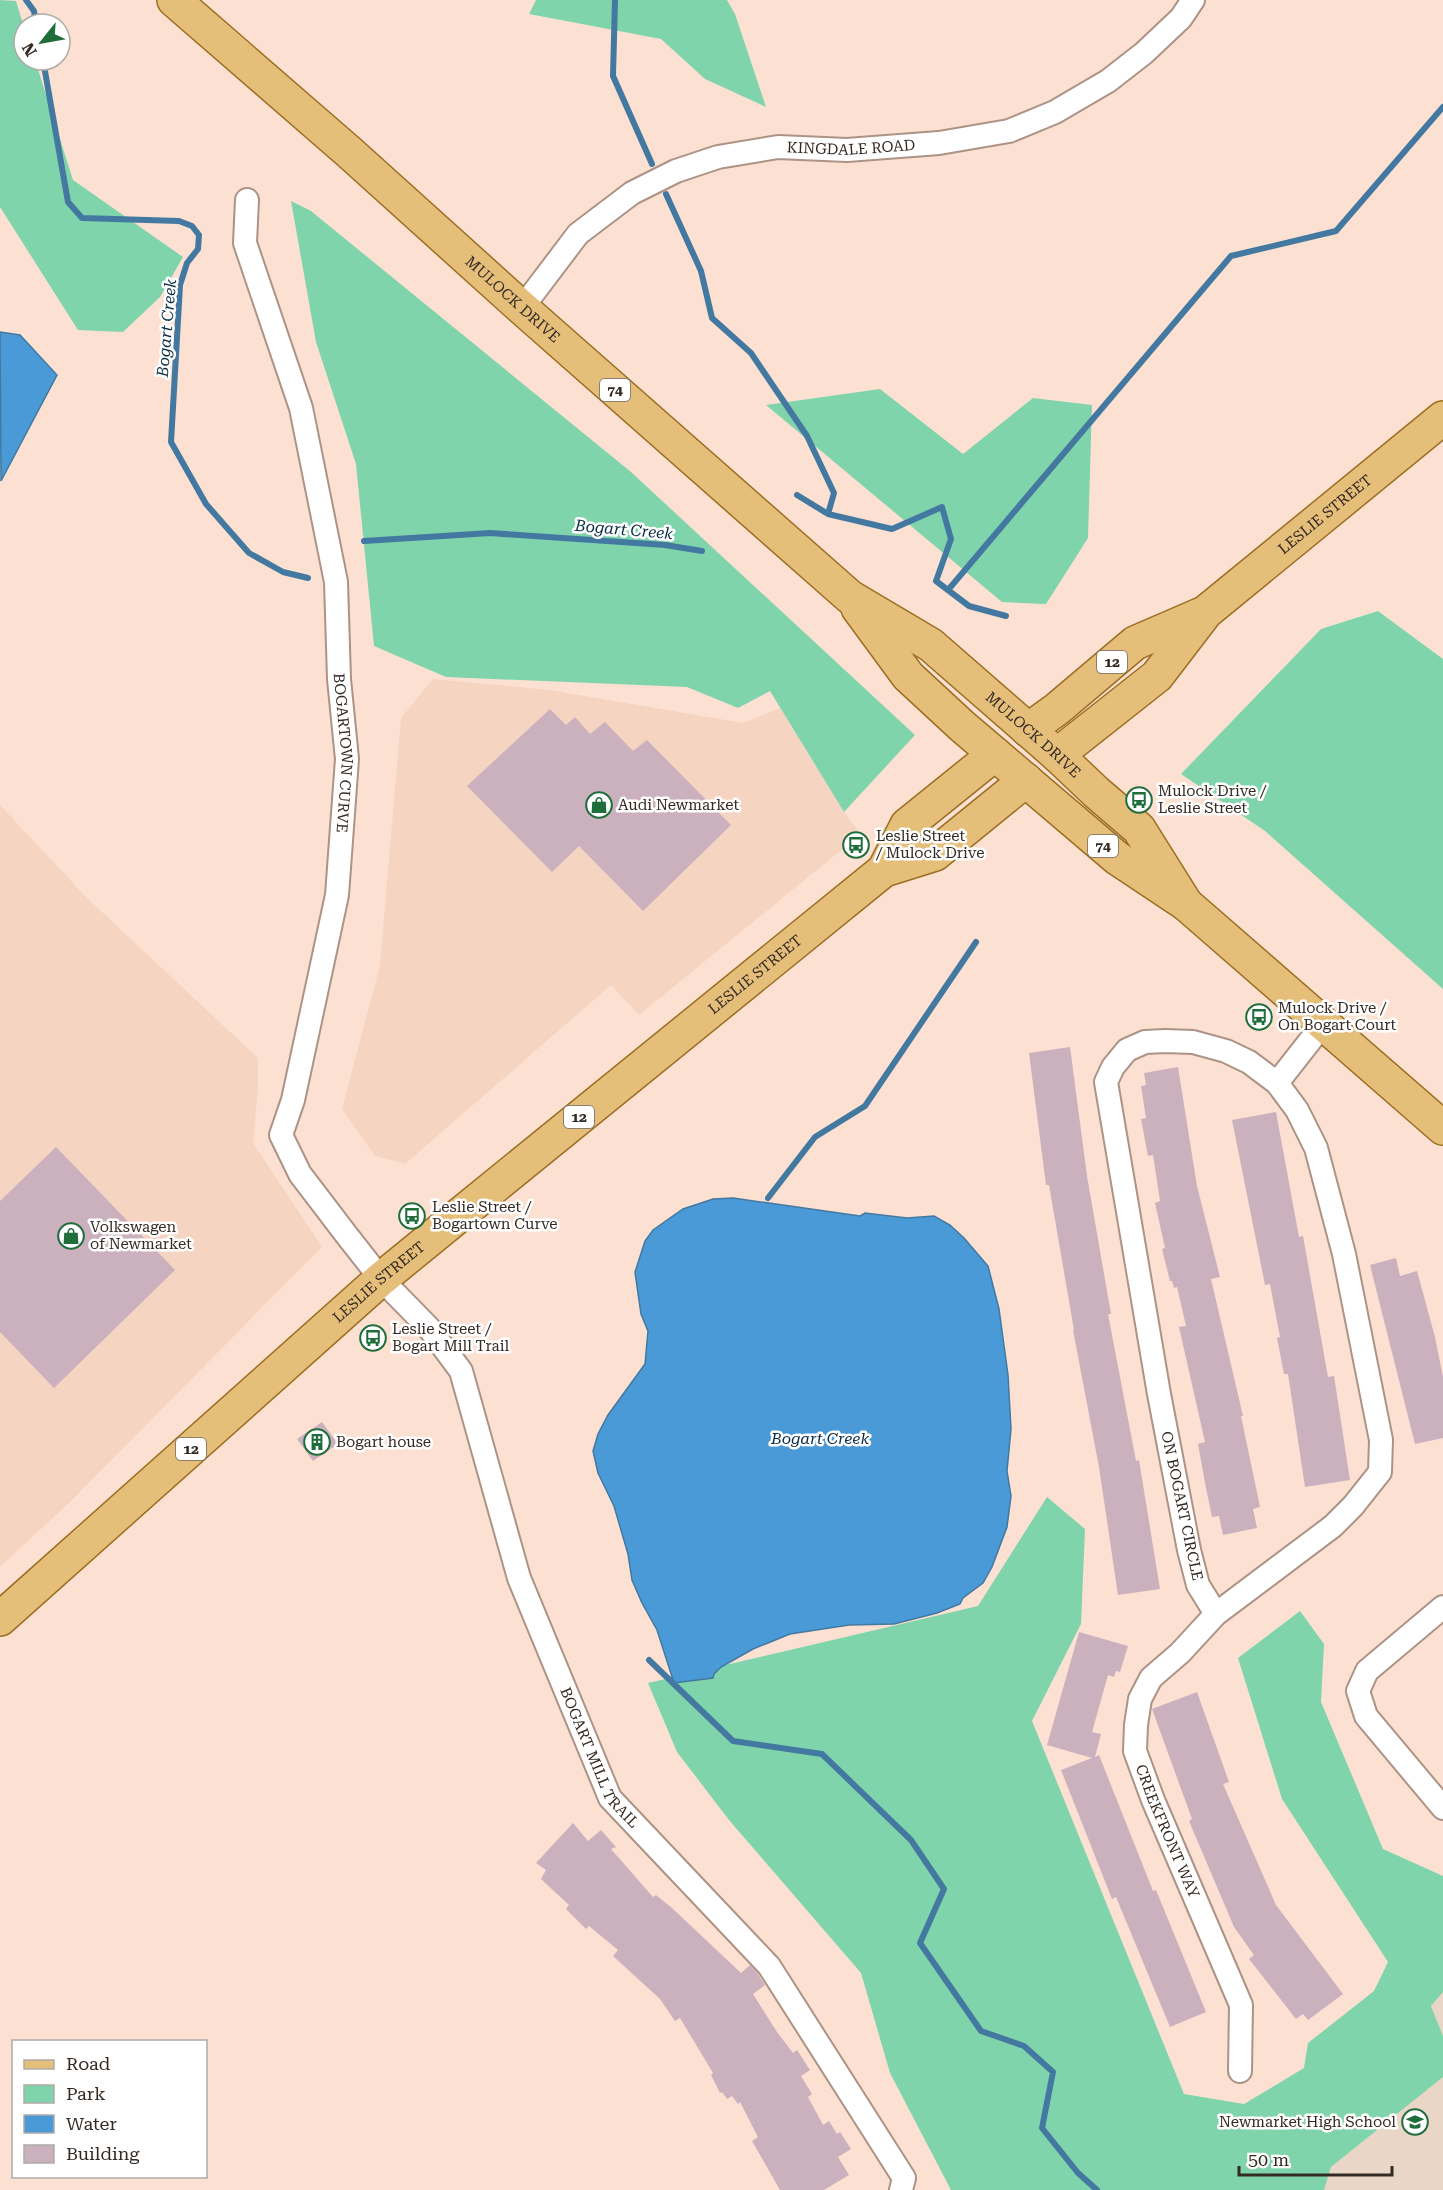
<svg xmlns="http://www.w3.org/2000/svg" width="1443" height="2190" font-family="'Roboto Serif',serif">
	<style>
		.built { fill: #f6d4c2 }
		.education { fill: #e9d6c7 }
		.green { fill: #80d4ac }
		.water { fill: #499ad6; stroke: #4378a1; stroke-width: 1.5 }
		.lines { fill: none; stroke-linecap: round; stroke-linejoin: round }
		.stream { stroke: #4378a1; stroke-width: 6 }
		.building { fill: #cbb0be }
		.street-casing { stroke: #ad9386; stroke-width: 26 }
		.primary-casing { stroke: #9b6e22; stroke-width: 36 }
		.street { stroke: #fff; stroke-width: 22 }
		.primary { stroke: #e5be7a; stroke-width: 33 }
		.labels { text-anchor: middle; stroke-width: 5; stroke-linejoin: round; paint-order: stroke }
		.shield { fill: #fff; stroke: #716a66; stroke-width: 1.5 }
		.shield-label { font-size: 14px; font-weight: bold; fill: #342a24 }
		.street-label { font-size: 15px; fill: #342a24; stroke: #fff }
		.poi-label { font-size: 15px; fill: #342a24; stroke: #fff; text-anchor: start }
		.water-label { font-size: 16px; font-style: italic; fill: #092c45; stroke: #fff }
	</style>
	<rect width="100%" height="100%" fill="#fce1d2"/>
	<path class="built" d="M 433,679 L 550,690 L 743,723 L 780,708 L 844,812 L 861,834 L 639,1015 L 611,985 L 405,1164 L 375,1156 L 342,1109 L 380,965 L 401,718 Z
		M 0,805 L 87,898 L 258,1058 L 258,1088 L 253,1143 L 322,1247 L 69,1503 L 0,1567 Z"/>
	<path class="education" d="M 1443,1992 L 1443,2036 L 1431,2006 Z
		M 1443,2077 L 1443,2190 L 1324,2190 L 1331,2167 Z"/>
	<path class="green" d="M 0,0 L 16,1 L 24,27 L 24,60 L 35,60 L 73,180 L 183,257 L 160,297 L 123,332 L 78,330 L 0,207 Z
		M 536,0 L 727,0 L 735,14 L 766,107 L 705,79 L 661,39 L 529,14 Z
		M 291,201 L 311,211 L 631,472 L 915,735 L 844,812 L 770,691 L 738,708 L 687,687 L 446,677 L 374,646 L 356,464 L 316,342 Z
		M 880,389 L 963,454 L 1033,398 L 1092,405 L 1088,538 L 1046,604 L 1002,602 L 766,405 Z
		M 1378,611 L 1443,659 L 1443,989 L 1265,831 L 1181,774 L 1321,629 Z
		M 1047,1497 L 1085,1529 L 1081,1624 L 1032,1721 L 1184,2094 L 1244,2104 L 1304,2068 L 1308,2043 L 1374,1991 L 1388,1962 L 1282,1799 L 1238,1658 L 1300,1611 L 1324,1644 L 1321,1702 L 1383,1849 L 1443,1876 L 1443,1992 L 1431,2006 L 1443,2036 L 1443,2077 L 1331,2167 L 1324,2190 L 951,2190 L 890,2073 L 861,1973 L 729,1820 L 677,1752 L 648,1683 L 978,1606 Z"/>
	<path class="water" d="M 0,332 L 20,335 L 57,375 L 1,481 Z
		M 733,1198 L 860,1216 L 865,1213 L 907,1218 L 934,1216 L 950,1225 L 964,1238 L 988,1266 L 999,1309 L 1008,1375 L 1011,1429 L 1007,1471 L 1011,1496 L 1007,1527 L 992,1567 L 983,1583 L 963,1598 L 960,1604 L 937,1613 L 894,1624 L 849,1625 L 790,1634 L 753,1649 L 721,1667 L 714,1674 L 713,1678 L 674,1683 L 657,1630 L 642,1603 L 632,1580 L 628,1554 L 614,1506 L 598,1473 L 593,1451 L 598,1434 L 608,1415 L 645,1364 L 648,1331 L 641,1314 L 635,1272 L 645,1241 L 653,1230 L 683,1209 L 713,1199 Z"/>
	<g class="lines">
		<path class="stream" d="M 26,0 L 34,11 L 36,24
			M 615,0 L 613,76 L 652,164
			M 43,60 L 68,202 L 82,218 L 179,221 L 192,226 L 199,235 L 198,249 L 187,263 L 180,285 L 171,442 L 206,504 L 249,553 L 283,572 L 308,578
			M 666,194 L 701,271 L 712,318 L 751,353 L 807,436 L 834,493 L 828,514
			M 797,495 L 828,514 L 892,529 L 942,507 L 951,539 L 936,581 L 969,606 L 1006,616
			M 364,541 L 490,533 L 665,545 L 702,551
			M 948,590 L 1231,256 L 1336,231 L 1443,107
			M 768,1198 L 815,1137 L 865,1106 L 976,942
			M 649,1660 L 733,1741 L 822,1754 L 911,1840 L 944,1889 L 920,1943 L 981,2031 L 1024,2046 L 1053,2072 L 1042,2128 L 1078,2173 L 1097,2190"/>
	</g>
	<path class="building" d="M 550,709 L 566,725 L 575,717 L 590,734 L 605,722 L 633,751 L 647,740 L 731,825 L 643,911 L 579,846 L 552,872 L 467,786 Z
		M 1070,1047 L 1087,1176 L 1111,1314 L 1108,1314 L 1136,1461 L 1139,1460 L 1160,1589 L 1118,1595 L 1099,1467 L 1073,1330 L 1074,1330 L 1049,1185 L 1046,1185 L 1029,1053 Z
		M 1178,1067 L 1197,1186 L 1220,1277 L 1211,1279 L 1243,1416 L 1241,1416 L 1260,1507 L 1253,1509 L 1257,1528 L 1223,1535 L 1219,1516 L 1212,1517 L 1205,1483 L 1198,1444 L 1205,1442 L 1179,1327 L 1186,1326 L 1177,1287 L 1174,1288 L 1172,1281 L 1170,1281 L 1162,1249 L 1165,1248 L 1155,1203 L 1160,1201 L 1153,1155 L 1148,1156 L 1141,1119 L 1146,1118 L 1141,1086 L 1146,1085 L 1144,1073 Z
		M 1276,1112 L 1299,1237 L 1303,1236 L 1328,1377 L 1334,1376 L 1350,1480 L 1305,1487 L 1288,1374 L 1284,1374 L 1277,1338 L 1280,1337 L 1270,1284 L 1265,1285 L 1232,1120 Z
		M 56,1147 L 175,1270 L 54,1388 L 0,1332 L 0,1201 Z
		M 1396,1258 L 1400,1276 L 1417,1271 L 1435,1337 L 1443,1377 L 1443,1438 L 1415,1444 L 1370,1265 Z
		M 322,1422 L 338,1444 L 313,1461 L 297,1439 Z
		M 1079,1632 L 1128,1646 L 1120,1672 L 1116,1671 L 1114,1677 L 1108,1675 L 1092,1732 L 1101,1734 L 1095,1757 L 1099,1755 L 1153,1891 L 1156,1890 L 1206,2012 L 1170,2027 L 1116,1897 L 1112,1899 L 1061,1770 L 1092,1758 L 1047,1745 Z
		M 1197,1692 L 1229,1782 L 1223,1784 L 1276,1905 L 1343,1994 L 1308,2020 L 1303,2014 L 1296,2019 L 1249,1959 L 1254,1955 L 1234,1927 L 1189,1821 L 1192,1819 L 1152,1709 Z
		M 573,1823 L 588,1841 L 601,1830 L 616,1847 L 611,1849 L 653,1897 L 656,1895 L 672,1908 L 741,1973 L 750,1965 L 758,1974 L 765,1985 L 753,1994 L 777,2032 L 793,2053 L 797,2050 L 810,2070 L 801,2076 L 812,2094 L 808,2097 L 823,2125 L 829,2121 L 837,2134 L 840,2132 L 851,2149 L 838,2157 L 849,2175 L 824,2190 L 780,2190 L 752,2141 L 758,2137 L 740,2102 L 738,2104 L 732,2096 L 727,2099 L 722,2092 L 720,2093 L 711,2075 L 713,2073 L 680,2018 L 675,2021 L 660,1999 L 613,1956 L 618,1950 L 589,1926 L 586,1929 L 566,1909 L 569,1905 L 541,1879 L 546,1870 L 536,1863 Z"/>
	<g class="lines">
		<g class="street-casing">
			<g id="street">
				<path id="s1" d="M 247,200 L 245,243 L 301,408 L 336,582 L 339,679 L 347,759 L 337,895 L 293,1100 L 281,1135 L 300,1174 L 345,1233 L 381,1279 L 429,1328 L 461,1371 L 519,1578 L 610,1798 L 769,1966 L 904,2178 L 901,2190"/>
				<path id="s2" d="M 522,308 L 578,234 L 632,193 L 676,171 L 718,157 L 778,147 L 847,150 L 939,143 L 1009,131 L 1055,112 L 1108,81 L 1144,53 L 1181,18 L 1193,0"/>
				<path d="M 1277,1083 L 1324,1023"/>
				<path d="M 1443,1607 L 1367,1671 L 1358,1691 L 1366,1716 L 1443,1808"/>
				<path id="s3" d="M 1216,1614 L 1198,1585 L 1189,1550 L 1159,1394 L 1106,1082 L 1113,1067 L 1127,1050 L 1145,1042 L 1165,1041 L 1193,1042 L 1226,1051 L 1249,1062 L 1277,1083 L 1297,1110 L 1316,1148 L 1344,1254 L 1381,1440 L 1380,1472 L 1353,1506 L 1333,1526 L 1216,1614 L 1180,1653 L 1151,1678 L 1140,1699 L 1136,1725 L 1135,1751 L 1153,1800 L 1241,2005 L 1240,2071"/>
			</g>
		</g>
		<g class="primary-casing">
			<g id="primary">
				<path id="s4" d="M 174,0 L 349,152 L 522,308 L 850,597 L 931,645 L 1057,755 L 1096,792 L 1139,829 L 1186,904"/>
				<path d="M 858,608 L 908,676 L 962,726 L 1117,858 L 1186,904 L 1443,1128"/>
				<path d="M 1028,730 L 1057,709 L 1135,643 L 1202,614"/>
				<path id="s5" d="M 1057,755 L 1157,676 L 1206,612 L 1443,418"/>
				<path d="M 884,870 L 907,825 L 995,754"/>
				<path id="s6" d="M 0,1619 L 381,1279 L 452,1221 L 884,870 L 935,854 L 1026,780"/>
			</g>
		</g>
		<use href="#street" class="street"/>
		<use href="#primary" class="primary"/>
	</g>
	<defs>
		<g id="bus-ring" transform="scale(1.35)"><circle r="9.5" fill="#fff" stroke="#206d3c" stroke-width="1.5"/><path d="M-5-6H5V4H4V6H2V4H-2V6H-4V4H-5ZM-3.5-4V0h7V-4ZM-3.5 1.2v1.5H-2V1.2ZM2 1.2v1.5H3.5V1.2Z" fill="#206d3c"/></g>
		<g id="shop-ring" transform="scale(1.35)"><circle r="9.5" fill="#fff" stroke="#206d3c" stroke-width="1.5"/><path d="M-5-2.5h2.3a2.7 3.5 0 0 1 5.4 0H5L5.5 6h-11ZM-1.5-2.5h3a1.5 2.3 0 0 0-3 0Z" fill="#206d3c"/></g>
		<g id="building-ring" transform="scale(1.35)"><circle r="9.5" fill="#fff" stroke="#206d3c" stroke-width="1.5"/><path d="M-4-6H4V6H1V3H-1V6H-4ZM-2.5-4.3h1.7v1.8h-1.7ZM.8-4.3h1.7v1.8H.8ZM-2.5-1h1.7V.8h-1.7ZM.8-1h1.7V.8H.8Z" fill="#206d3c"/></g>
		<g id="school-ring" transform="scale(1.35)"><circle r="9.5" fill="#fff" stroke="#206d3c" stroke-width="1.5"/><path d="M0-5L7-2L0 1L-7-2ZM-4 1L0 2.5L4 1V4Q0 6-4 4Z" fill="#206d3c"/></g>
	</defs>
	<g fill-rule="evenodd">
		<use href="#bus-ring" x="1139" y="800"/>
		<use href="#shop-ring" x="599" y="805"/>
		<use href="#bus-ring" x="856" y="845"/>
		<use href="#bus-ring" x="1259" y="1017"/>
		<use href="#bus-ring" x="412" y="1216"/>
		<use href="#shop-ring" x="71" y="1236"/>
		<use href="#bus-ring" x="373" y="1338"/>
		<use href="#building-ring" x="317" y="1442"/>
		<use href="#school-ring" x="1415" y="2122"/>
	</g>
	<g class="labels">
		<g class="shield">
			<rect x="600" y="379" width="30" height="22" rx="4.5"/>
			<rect x="1097" y="651" width="30" height="22" rx="4.5"/>
			<rect x="1088" y="835" width="30" height="22" rx="4.5"/>
			<rect x="564" y="1106" width="30" height="22" rx="4.5"/>
			<rect x="176" y="1438" width="30" height="22" rx="4.5"/>
		</g>
		<g class="shield-label">
			<text x="615" y="395">74</text>
			<text x="1112" y="667">12</text>
			<text x="1103" y="851">74</text>
			<text x="579" y="1122">12</text>
			<text x="191" y="1454">12</text>
		</g>
		<g class="street-label">
			<text dy="5" stroke="none"><textPath href="#s2" startOffset="388">KINGDALE ROAD</textPath></text>
			<text dy="5" stroke="none"><textPath href="#s4" startOffset="452">MULOCK DRIVE</textPath></text>
			<text dy="5" stroke="none"><textPath href="#s5" startOffset="362">LESLIE STREET</textPath></text>
			<text dy="5" stroke="none"><textPath href="#s4" startOffset="1132">MULOCK DRIVE</textPath></text>
			<text dy="5" stroke="none"><textPath href="#s1" startOffset="566">BOGARTOWN CURVE</textPath></text>
			<text dy="5" stroke="none"><textPath href="#s6" startOffset="993">LESLIE STREET</textPath></text>
			<text dy="5" stroke="none"><textPath href="#s6" startOffset="507">LESLIE STREET</textPath></text>
			<text transform="translate(1182 1506) rotate(78)" y="5">ON BOGART CIRCLE</text>
			<text dy="5" stroke="none"><textPath href="#s1" startOffset="1666">BOGART MILL TRAIL</textPath></text>
			<text dy="5" stroke="none"><textPath href="#s3" startOffset="1626">CREEKFRONT WAY</textPath></text>
		</g>
		<g class="poi-label">
			<text x="1158" y="796">Mulock Drive /<tspan x="1158" dy="17">Leslie Street</tspan></text>
			<text x="618" y="810">Audi Newmarket</text>
			<text x="876" y="841">Leslie Street<tspan x="876" dy="17">/ Mulock Drive</tspan></text>
			<text x="1278" y="1013">Mulock Drive /<tspan x="1278" dy="17">On Bogart Court</tspan></text>
			<text x="432" y="1212">Leslie Street /<tspan x="432" dy="17">Bogartown Curve</tspan></text>
			<text x="90" y="1232">Volkswagen<tspan x="90" dy="17">of Newmarket</tspan></text>
			<text x="392" y="1334">Leslie Street /<tspan x="392" dy="17">Bogart Mill Trail</tspan></text>
			<text x="336" y="1447">Bogart house</text>
			<text x="1396" y="2127" text-anchor="end">Newmarket High School</text>
		</g>
		<g class="water-label">
			<text transform="translate(166 328) rotate(-85)" y="6">Bogart Creek</text>
			<text transform="translate(624 529) rotate(5)" y="6">Bogart Creek</text>
			<text x="820" y="1444">Bogart Creek</text>
		</g>
	</g>
	<rect x="12" y="2040" width="195" height="138" fill="#ffffff" stroke="#aeaaa7" stroke-width="1.5"/>
	<rect x="24" y="2060" width="30" height="9" fill="#e5be7a" stroke="#aeaaa7" stroke-width="1.5"/>
	<text x="66" y="2070" font-size="18" fill="#342a24">Road</text>
	<rect x="24" y="2085" width="30" height="18" fill="#80d4ac" stroke="#aeaaa7" stroke-width="1.5"/>
	<text x="66" y="2100" font-size="18" fill="#342a24">Park</text>
	<rect x="24" y="2115" width="30" height="18" fill="#499ad6" stroke="#aeaaa7" stroke-width="1.5"/>
	<text x="66" y="2130" font-size="18" fill="#342a24">Water</text>
	<rect x="24" y="2145" width="30" height="18" fill="#cbb0be" stroke="#aeaaa7" stroke-width="1.5"/>
	<text x="66" y="2160" font-size="18" fill="#342a24">Building</text>
	<g transform="translate(42 42) rotate(239)"><circle r="28" fill="#ffffff" stroke="#aeaaa7" stroke-width="1.5"/>
	<path d="M0-4.5L10 22L0 15L-10 22Z" fill="#206d3c"/>
	<text y="-9" font-size="16" font-weight="bold" text-anchor="middle" fill="#342a24">N</text>
	</g>
	<path d="M1239 2166v9h153v-9" fill="none" stroke="#342a24" stroke-width="3"/>
	<text x="1248" y="2166" font-size="18" fill="#342a24" stroke="#ffffff" stroke-width="4.5" paint-order="stroke">50 m</text>
</svg>
